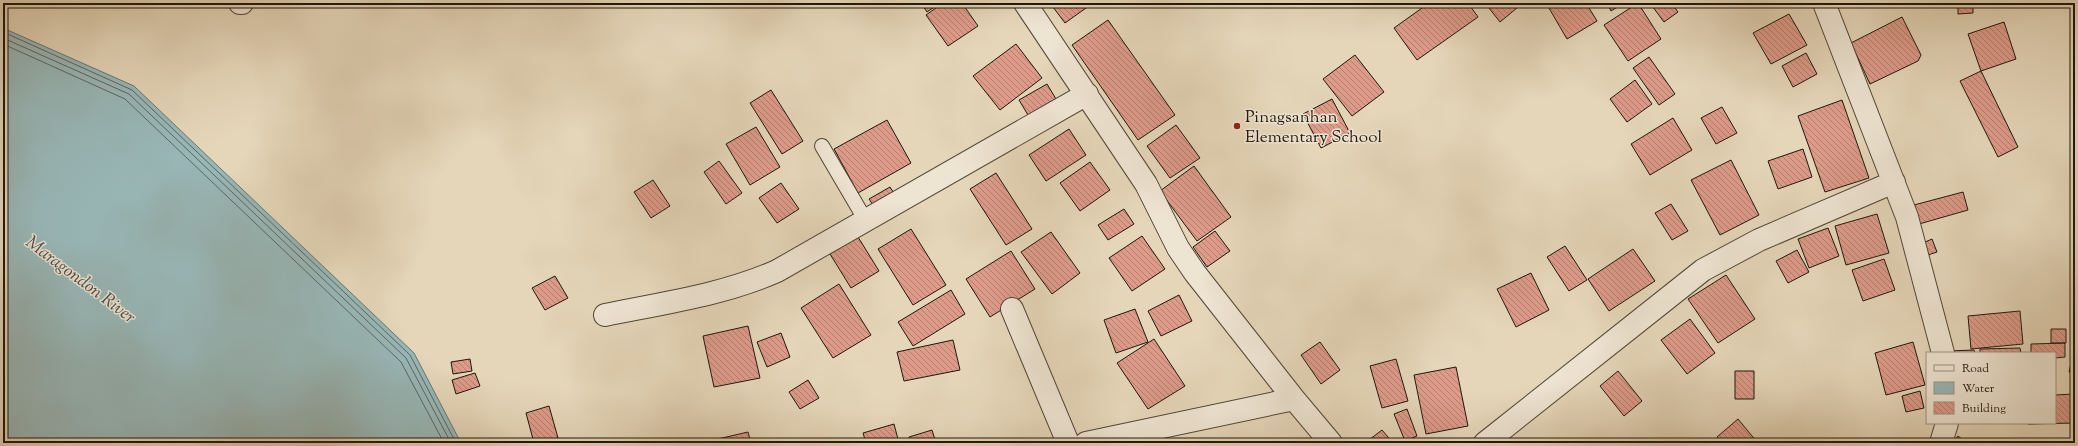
<svg xmlns="http://www.w3.org/2000/svg" width="2078" height="446" font-family="'Sorts Mill Goudy',serif">
	<style>
		.water { fill: #98b7b7; stroke: #677773 }
		.lines { fill: none; stroke-linecap: round; stroke-linejoin: round }
		.shore { stroke: #5b6662; stroke-width: 1 }
		.building { fill: url(#building-back-hatch); stroke: #1e160c }
		.service-casing { stroke: #504637; stroke-width: 16 }
		.minor-casing { stroke: #504637; stroke-width: 24 }
		.service { stroke: #eee4d2; stroke-width: 14 }
		.minor { stroke: #eee4d2; stroke-width: 22 }
		.poi-dot { fill: #8f2418; stroke: #eee4d2; stroke-width: 1.5 }
		.labels { text-anchor: middle; stroke-width: 3; stroke-linejoin: round; paint-order: stroke }
		.poi-label { font-size: 17px; fill: #1e160c; stroke: #eee4d2; text-anchor: start }
		.water-label { font-size: 18px; font-style: italic; fill: #494e48; stroke: #eee4d2 }
	</style>
	<defs>
		<pattern id="building-back-hatch" width="6" height="6" patternUnits="userSpaceOnUse"><rect width="6" height="6" fill="#de9b8a"/><path d="M-1 5l2 2M0 0l6 6M5-1l2 2" fill="none" stroke="#b37d6f"/></pattern>
	</defs>
	<rect width="100%" height="100%" fill="#e5d6b9"/>
	<filter id="stains"><feTurbulence type="fractalNoise" baseFrequency=".005" numOctaves="4"/><feColorMatrix values="0 0 0 0 .2 0 0 0 0 .09 0 0 0 0 .02 0 0 0 .5 -.17"/></filter>
	<radialGradient id="worn" r=".72"><stop offset=".6" stop-color="#630" stop-opacity="0"/><stop offset="1" stop-color="#630" stop-opacity=".3"/></radialGradient>
	<path class="water" d="M 3,28 L 134,86 L 414,353 L 461,443 L 3,443 Z"/>
	<g class="lines">
		<path class="shore" d="M 3,32 L 132,90 L 410,355 L 456,443
			M 3,38 L 129,94 L 406,358 L 451,443
			M 3,44 L 125,99 L 401,362 L 444,443"/>
	</g>
	<path class="building" d="M 921,3 L 940,3 L 927,12 Z
		M 943,3 L 962,3 L 978,26 L 948,46 L 926,15 Z
		M 1050,3 L 1093,3 L 1065,23 Z
		M 1429,3 L 1468,3 L 1478,17 L 1417,60 L 1394,28 Z
		M 1485,3 L 1523,3 L 1500,22 Z
		M 1546,3 L 1586,3 L 1597,21 L 1567,39 Z
		M 1607,3 L 1624,3 L 1611,11 Z
		M 1638,3 L 1661,39 L 1628,61 L 1604,25 Z
		M 1650,3 L 1671,3 L 1678,12 L 1664,22 Z
		M 1958,3 L 1973,3 L 1973,13 L 1958,14 Z
		M 1789,14 L 1807,45 L 1771,64 L 1753,33 Z
		M 1902,17 L 1921,55 L 1918,61 L 1870,84 L 1851,43 Z
		M 1108,20 L 1175,115 L 1138,140 L 1072,45 Z
		M 2004,22 L 2016,59 L 1981,71 L 1968,34 Z
		M 1016,44 L 1042,78 L 1000,110 L 973,76 Z
		M 1806,53 L 1817,74 L 1793,87 L 1782,66 Z
		M 1355,55 L 1384,92 L 1352,116 L 1323,79 Z
		M 1649,57 L 1675,94 L 1659,105 L 1633,68 Z
		M 1981,71 L 2018,147 L 1998,157 L 1960,81 Z
		M 1635,80 L 1652,104 L 1627,122 L 1610,99 Z
		M 1047,84 L 1056,99 L 1028,115 L 1019,100 Z
		M 771,90 L 803,141 L 782,154 L 750,103 Z
		M 1332,99 L 1350,133 L 1321,148 L 1303,114 Z
		M 1842,100 L 1869,178 L 1825,192 L 1798,116 Z
		M 1722,107 L 1737,133 L 1716,144 L 1701,118 Z
		M 1673,118 L 1692,150 L 1650,175 L 1631,144 Z
		M 887,120 L 911,163 L 858,193 L 834,149 Z
		M 1176,125 L 1200,158 L 1170,178 L 1147,146 Z
		M 756,127 L 780,167 L 750,185 L 726,144 Z
		M 1069,129 L 1086,155 L 1046,181 L 1029,155 Z
		M 1803,149 L 1812,177 L 1778,189 L 1768,161 Z
		M 1731,160 L 1759,215 L 1720,235 L 1691,180 Z
		M 719,161 L 742,193 L 726,204 L 704,172 Z
		M 1090,162 L 1110,190 L 1080,211 L 1060,183 Z
		M 1194,166 L 1231,217 L 1197,241 L 1160,191 Z
		M 996,173 L 1032,229 L 1006,245 L 970,189 Z
		M 653,180 L 670,206 L 651,218 L 634,192 Z
		M 781,183 L 799,209 L 777,223 L 759,198 Z
		M 890,187 L 897,198 L 877,211 L 869,199 Z
		M 1963,192 L 1968,210 L 1919,224 L 1914,205 Z
		M 1671,204 L 1688,231 L 1672,240 L 1655,213 Z
		M 1124,209 L 1134,224 L 1108,240 L 1098,225 Z
		M 1877,214 L 1889,253 L 1846,265 L 1835,226 Z
		M 1828,228 L 1839,256 L 1809,268 L 1798,239 Z
		M 911,229 L 946,285 L 913,305 L 878,249 Z
		M 1215,231 L 1230,251 L 1207,267 L 1193,247 Z
		M 1051,232 L 1080,273 L 1052,294 L 1021,252 Z
		M 1142,236 L 1165,269 L 1132,291 L 1109,258 Z
		M 858,237 L 879,271 L 851,288 L 830,254 Z
		M 1932,239 L 1937,252 L 1928,255 L 1923,243 Z
		M 1565,246 L 1587,280 L 1569,291 L 1547,257 Z
		M 1633,249 L 1655,281 L 1609,311 L 1588,279 Z
		M 1797,250 L 1809,272 L 1788,283 L 1776,261 Z
		M 1011,251 L 1035,289 L 990,317 L 966,279 Z
		M 1884,259 L 1895,290 L 1863,301 L 1852,270 Z
		M 1531,273 L 1549,310 L 1516,327 L 1497,289 Z
		M 1726,275 L 1755,319 L 1718,343 L 1688,299 Z
		M 555,276 L 568,298 L 545,310 L 532,288 Z
		M 839,284 L 871,335 L 833,358 L 801,308 Z
		M 951,290 L 965,314 L 913,346 L 898,322 Z
		M 1179,295 L 1192,321 L 1161,336 L 1148,311 Z
		M 1135,309 L 1148,342 L 1116,353 L 1104,320 Z
		M 2020,311 L 2023,344 L 1971,349 L 1968,316 Z
		M 1690,319 L 1715,353 L 1687,374 L 1661,340 Z
		M 748,326 L 760,378 L 714,387 L 703,336 Z
		M 2051,329 L 2066,329 L 2066,343 L 2051,343 Z
		M 781,333 L 790,357 L 767,367 L 757,342 Z
		M 1154,339 L 1185,386 L 1148,409 L 1117,363 Z
		M 953,340 L 960,370 L 904,381 L 897,352 Z
		M 1320,342 L 1340,370 L 1321,384 L 1301,355 Z
		M 1913,342 L 1925,385 L 1886,395 L 1875,353 Z
		M 2065,343 L 2065,357 L 2055,358 L 2055,353 L 2031,353 L 2031,344 Z
		M 2020,348 L 2021,353 L 1980,353 L 1980,349 Z
		M 1974,350 L 1975,353 L 1948,353 L 1948,351 Z
		M 2073,354 L 2075,354 L 2075,373 L 2069,372 Z
		M 470,359 L 472,371 L 453,374 L 451,362 Z
		M 1396,359 L 1408,401 L 1382,408 L 1370,366 Z
		M 1456,367 L 1468,426 L 1426,434 L 1414,375 Z
		M 1618,371 L 1642,401 L 1624,416 L 1600,386 Z
		M 1735,371 L 1754,371 L 1754,399 L 1735,399 Z
		M 475,373 L 480,386 L 456,394 L 452,380 Z
		M 808,380 L 819,398 L 800,409 L 789,392 Z
		M 1920,391 L 1924,408 L 1906,412 L 1902,396 Z
		M 2074,394 L 2075,423 L 2028,424 L 2055,423 L 2055,395 Z
		M 549,406 L 558,438 L 534,443 L 526,413 Z
		M 1407,409 L 1417,436 L 1405,441 L 1394,414 Z
		M 1738,419 L 1757,442 L 1756,443 L 1722,443 L 1717,437 Z
		M 894,424 L 899,443 L 866,443 L 863,433 Z
		M 932,430 L 936,443 L 911,443 L 909,437 Z
		M 1382,430 L 1393,443 L 1365,443 Z
		M 748,432 L 751,443 L 710,443 L 709,441 Z
		M 1958,436 L 1967,443 L 1953,443 Z"/>
	<g class="lines">
		<g class="service-casing">
			<path id="service" d="M 822,146 L 866,221"/>
		</g>
		<g class="minor-casing">
			<path id="minor" d="M 240,3 L 242,3
				M 1025,3 L 1146,184 L 1178,248 L 1195,273 L 1294,399 L 1331,443
				M 1824,3 L 1907,217 L 1943,353
				M 1012,309 L 1068,443
				M 605,315 C 663,303 723,295 777,271 L 1087,94
				M 1086,443 L 1294,399
				M 1485,443 L 1703,270 L 1759,240 L 1894,182
				M 1941,443 L 1947,423"/>
		</g>
		<use href="#service" class="service"/>
		<use href="#minor" class="minor"/>
	</g>
	<circle class="poi-dot" cx="1237" cy="126" r="4"/>
	<g class="labels">
		<g class="poi-label">
			<text x="1245" y="122">Pinagsanhan<tspan x="1245" dy="20">Elementary School</tspan></text>
		</g>
		<g class="water-label">
			<text transform="translate(81 279) rotate(37)" y="6">Maragondon River</text>
		</g>
	</g>
	<rect width="2078" height="446" fill="none" stroke="#e5d6b9" stroke-width="16"/>
	<rect x="4" y="4" width="2070" height="438" fill="none" stroke="#1e160c" stroke-width="2"/>
	<rect x="8" y="8" width="2062" height="430" fill="none" stroke="#1e160c"/>
	<rect x="1926" y="352" width="130" height="72" fill="#eee4d2" stroke="#9b9283"/>
	<rect x="1934" y="365" width="20" height="6" fill="#eee4d2" stroke="#9b9283"/>
	<text x="1962" y="372" font-size="12" fill="#1e160c">Road</text>
	<rect x="1934" y="382" width="20" height="12" fill="#98b7b7" stroke="#9b9283"/>
	<text x="1962" y="392" font-size="12" fill="#1e160c">Water</text>
	<rect x="1934" y="402" width="20" height="12" fill="url(#building-back-hatch)" stroke="#9b9283"/>
	<text x="1962" y="412" font-size="12" fill="#1e160c">Building</text>
	<rect width="100%" height="100%" filter="url(#stains)"/>
	<rect width="100%" height="100%" fill="url(#worn)"/>
</svg>
